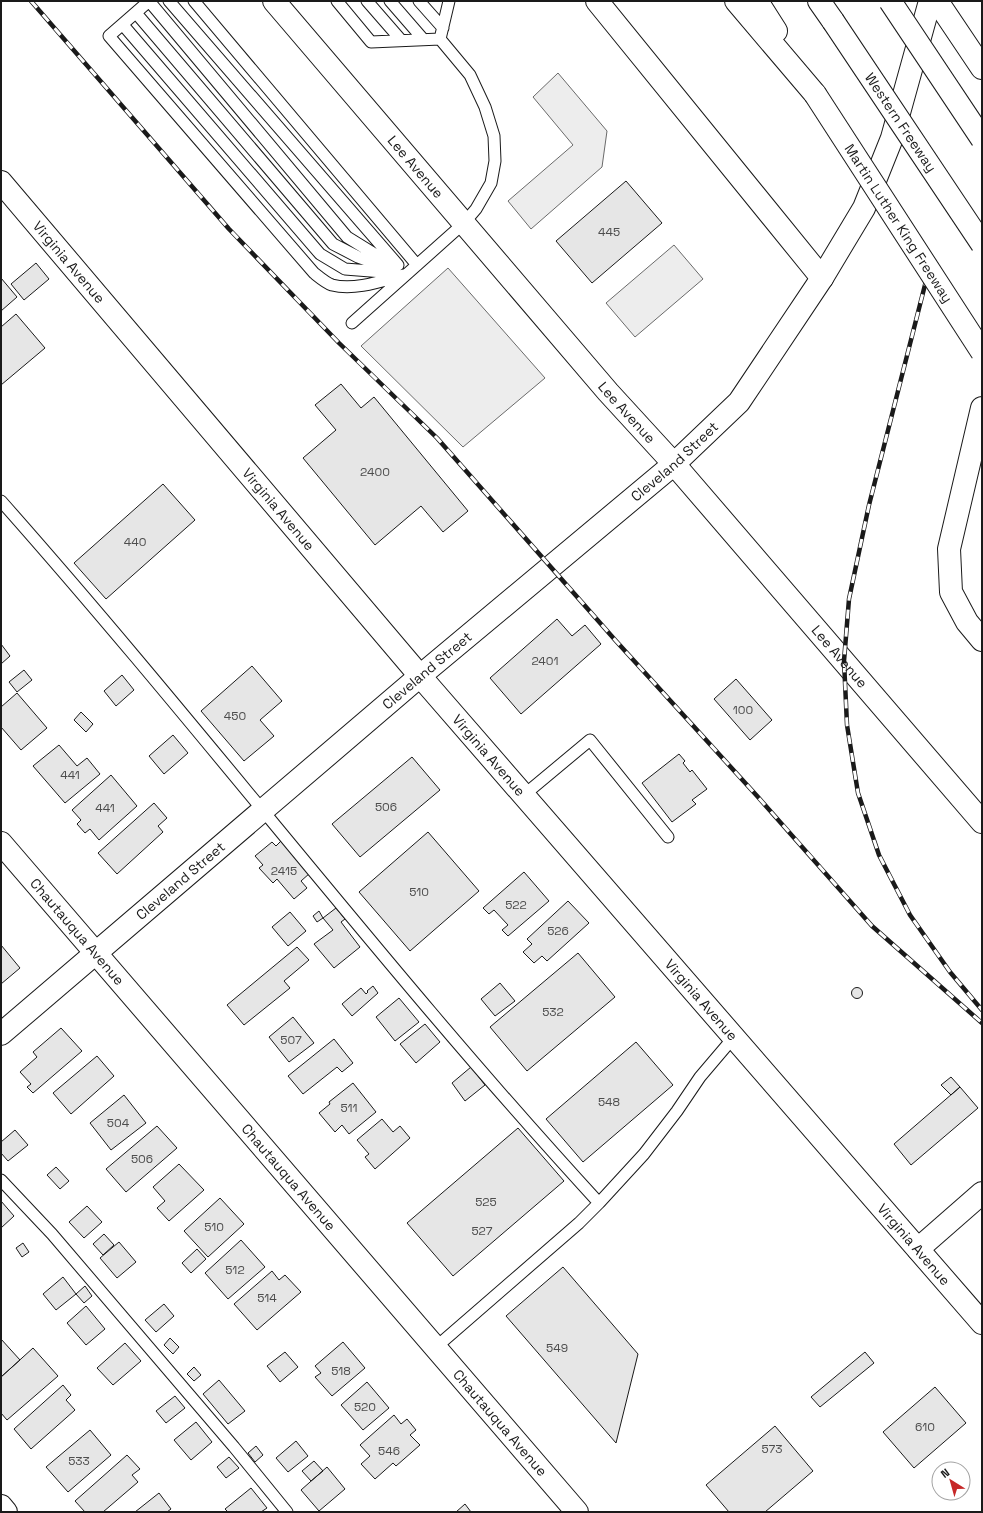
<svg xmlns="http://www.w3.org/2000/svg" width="983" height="1513" font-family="'Space Grotesk',sans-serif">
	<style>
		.built { fill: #ededed; stroke: #6a6a6a }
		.building { fill: #e6e6e6; stroke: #1a1a1a }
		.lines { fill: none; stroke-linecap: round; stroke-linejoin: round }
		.lane-casing { stroke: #1a1a1a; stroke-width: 13 }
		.street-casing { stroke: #1a1a1a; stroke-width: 24 }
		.secondary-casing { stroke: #1a1a1a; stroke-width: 24 }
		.highway-casing { stroke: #1a1a1a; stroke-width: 24 }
		.lane { stroke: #fff; stroke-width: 11 }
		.street { stroke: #fff; stroke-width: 22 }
		.secondary { stroke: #fff; stroke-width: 22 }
		.highway { stroke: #fff; stroke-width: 22 }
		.rail-casing { stroke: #1a1a1a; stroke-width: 4.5 }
		.rail { stroke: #fff; stroke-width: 3; stroke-dasharray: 9; stroke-linecap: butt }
		.highway-bridge-casing { stroke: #1a1a1a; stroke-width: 24; stroke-linecap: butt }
		.highway-bridge { stroke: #fff; stroke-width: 22 }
		.labels { text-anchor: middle; stroke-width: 3; stroke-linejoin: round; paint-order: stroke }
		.number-label { font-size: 12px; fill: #4d4d4d }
		.street-label { font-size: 14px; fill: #1a1a1a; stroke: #fff }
	</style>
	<rect width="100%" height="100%" fill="#fff"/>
	<path class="built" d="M 558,73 L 607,131 L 602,167 L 531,229 L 508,201 L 573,145 L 533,97 Z
		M 674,245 L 703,279 L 635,337 L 606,303 Z
		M 448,268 L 545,378 L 463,447 L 361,346 Z"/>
	<path class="building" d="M 626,181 L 662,223 L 592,283 L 556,241 Z
		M 36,263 L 49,279 L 24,300 L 11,284 Z
		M 1,278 L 17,297 L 1,311 Z
		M 16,314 L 45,348 L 1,385 L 1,327 Z
		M 341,384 L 361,408 L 374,397 L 468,511 L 443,532 L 421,506 L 375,545 L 303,458 L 336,430 L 315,405 Z
		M 163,484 L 195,520 L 106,599 L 74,563 Z
		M 557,619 L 572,636 L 585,625 L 601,644 L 521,714 L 490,678 Z
		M 1,644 L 10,656 L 1,664 Z
		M 252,666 L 282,701 L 260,720 L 274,736 L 244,761 L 201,711 Z
		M 24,670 L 32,680 L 17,692 L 9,682 Z
		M 122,675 L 134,690 L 116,706 L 104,691 Z
		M 736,679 L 772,720 L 750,740 L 714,699 Z
		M 17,693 L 47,728 L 21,750 L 1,727 L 1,707 Z
		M 81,712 L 93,724 L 86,732 L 74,720 Z
		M 173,735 L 188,753 L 164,774 L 149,756 Z
		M 59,745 L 77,766 L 87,758 L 100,774 L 65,803 L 33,766 Z
		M 679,754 L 685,761 L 683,763 L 690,772 L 692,770 L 707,789 L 692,800 L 696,804 L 672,822 L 642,783 Z
		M 412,757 L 440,790 L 360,857 L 332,824 Z
		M 111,775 L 137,806 L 99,840 L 90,829 L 85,833 L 77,824 L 81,820 L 72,810 Z
		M 154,803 L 167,818 L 158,826 L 163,832 L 117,874 L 98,853 Z
		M 428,832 L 479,891 L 410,951 L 359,892 Z
		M 281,841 L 310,873 L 301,881 L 307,888 L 294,899 L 277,879 L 273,883 L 259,868 L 263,865 L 255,856 L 272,842 L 276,846 Z
		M 524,872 L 549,901 L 508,936 L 502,930 L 508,925 L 494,910 L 489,914 L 483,908 Z
		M 568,901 L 589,923 L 547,961 L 542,956 L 534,963 L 523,952 L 532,944 L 527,939 Z
		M 336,908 L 345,919 L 341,922 L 360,947 L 334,968 L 314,944 L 333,930 L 323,918 Z
		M 319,911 L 323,918 L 317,922 L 313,916 Z
		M 290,912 L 306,931 L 288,946 L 272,927 Z
		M 1,945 L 20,968 L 1,984 Z
		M 297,947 L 309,960 L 284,981 L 290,988 L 244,1025 L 227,1005 Z
		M 578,953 L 615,997 L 527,1071 L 490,1027 Z
		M 500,983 L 515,1001 L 495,1016 L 481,999 Z
		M 373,986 L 378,993 L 352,1016 L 342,1004 L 361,988 L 366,994 L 368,992 L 367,991 Z
		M851.5 993a5.5 5.5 0 1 1 11 0a5.5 5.5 0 1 1-11 0Z
		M 399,998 L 419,1022 L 395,1041 L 376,1017 Z
		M 293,1017 L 314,1043 L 289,1062 L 269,1037 Z
		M 425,1024 L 440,1042 L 416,1063 L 400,1044 Z
		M 61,1028 L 82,1051 L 33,1093 L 27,1087 L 31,1084 L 20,1072 L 37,1057 L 33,1052 Z
		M 334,1039 L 353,1063 L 342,1072 L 337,1067 L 303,1094 L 288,1076 Z
		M 636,1042 L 673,1085 L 583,1162 L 546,1119 Z
		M 97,1056 L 114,1076 L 71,1114 L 53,1093 Z
		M 471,1067 L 485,1085 L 465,1101 L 452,1083 Z
		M 951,1077 L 960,1087 L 951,1095 L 941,1085 Z
		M 353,1083 L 376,1112 L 349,1134 L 342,1125 L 335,1132 L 319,1113 L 330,1104 L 329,1102 Z
		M 960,1087 L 978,1108 L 911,1165 L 894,1144 Z
		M 124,1095 L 146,1123 L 111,1150 L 90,1123 Z
		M 382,1119 L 393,1132 L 400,1126 L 410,1138 L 375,1169 L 365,1157 L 369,1154 L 357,1140 Z
		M 157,1126 L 177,1148 L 126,1192 L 106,1169 Z
		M 518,1128 L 564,1181 L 453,1276 L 407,1223 Z
		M 15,1130 L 28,1145 L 8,1161 L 1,1153 L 1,1142 Z
		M 179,1164 L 204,1190 L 169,1221 L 157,1208 L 165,1201 L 153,1187 Z
		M 56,1167 L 69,1181 L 60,1189 L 47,1175 Z
		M 220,1198 L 244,1224 L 208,1257 L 184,1231 Z
		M 1,1201 L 14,1216 L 1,1228 Z
		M 87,1206 L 102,1222 L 84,1238 L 69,1222 Z
		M 104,1234 L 114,1245 L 103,1255 L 93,1244 Z
		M 241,1240 L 265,1267 L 228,1299 L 205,1273 Z
		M 119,1242 L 136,1262 L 117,1278 L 100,1258 Z
		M 23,1243 L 29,1252 L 22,1257 L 16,1248 Z
		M 197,1249 L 206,1259 L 191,1273 L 182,1263 Z
		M 563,1267 L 638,1354 L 616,1443 L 506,1316 Z
		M 272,1271 L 279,1280 L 285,1275 L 301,1292 L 257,1330 L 234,1304 Z
		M 63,1277 L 76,1294 L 56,1310 L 43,1294 Z
		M 85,1286 L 92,1296 L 84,1303 L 76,1294 Z
		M 164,1304 L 174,1316 L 156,1332 L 145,1320 Z
		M 86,1306 L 105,1329 L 86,1345 L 67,1323 Z
		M 170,1338 L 179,1347 L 173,1354 L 164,1345 Z
		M 1,1339 L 20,1360 L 1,1377 Z
		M 343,1342 L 365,1368 L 332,1396 L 315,1377 L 321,1373 L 315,1366 Z
		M 125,1343 L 141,1361 L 113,1385 L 97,1368 Z
		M 33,1348 L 58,1376 L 7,1420 L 1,1413 L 1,1377 Z
		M 285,1352 L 298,1367 L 280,1382 L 267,1366 Z
		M 865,1352 L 874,1363 L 820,1407 L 811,1397 Z
		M 194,1367 L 201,1375 L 194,1381 L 187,1374 Z
		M 219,1380 L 245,1411 L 228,1424 L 203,1394 Z
		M 367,1382 L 389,1408 L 363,1430 L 341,1405 Z
		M 63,1385 L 71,1395 L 66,1400 L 75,1410 L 31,1449 L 14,1429 Z
		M 935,1387 L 966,1423 L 914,1468 L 883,1432 Z
		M 175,1396 L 185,1408 L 166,1423 L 156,1411 Z
		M 394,1415 L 401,1424 L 407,1419 L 416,1430 L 410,1435 L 420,1445 L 396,1466 L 393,1463 L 375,1479 L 361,1464 L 370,1456 L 360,1445 Z
		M 196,1422 L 212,1442 L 191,1460 L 174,1440 Z
		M 775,1426 L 813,1471 L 765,1512 L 729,1512 L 706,1485 Z
		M 90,1430 L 111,1455 L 68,1492 L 46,1467 Z
		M 296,1441 L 308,1456 L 288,1472 L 276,1458 Z
		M 256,1446 L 263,1455 L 255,1462 L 248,1453 Z
		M 127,1455 L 140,1469 L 132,1475 L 138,1482 L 103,1512 L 85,1512 L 75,1501 Z
		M 229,1457 L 239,1468 L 226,1478 L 217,1467 Z
		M 314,1461 L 323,1471 L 311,1481 L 302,1471 Z
		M 327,1467 L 345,1489 L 319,1511 L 301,1490 Z
		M 251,1488 L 267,1508 L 261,1512 L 228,1512 L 225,1509 Z
		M 159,1493 L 171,1509 L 167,1512 L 135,1512 Z
		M 465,1504 L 471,1512 L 456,1512 Z"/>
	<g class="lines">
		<g class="lane-casing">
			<path id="lane" d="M 149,1 L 109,36 L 314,273 C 319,277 326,283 332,285 C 356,291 384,280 407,274
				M 149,1 L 347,237 L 389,263
				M 169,1 L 398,265
				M 194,1 L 417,265
				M 337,1 L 371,42 L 440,39
				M 367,1 L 401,40
				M 390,1 L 423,39
				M 419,1 L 443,28
				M 136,13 L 333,244 L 358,257 L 395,270
				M 123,25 L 320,254 L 345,269 L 396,273
				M 440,39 L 449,1
				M 352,323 L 464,223 L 476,209 L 491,183 L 495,161 L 494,136 L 485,107 L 470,75 L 440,39
				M 1,501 C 205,731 391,977 599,1203
				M 524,795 L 590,740 L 668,837
				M 1,1180 L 52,1234 L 234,1447 L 287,1512
				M 435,1348 L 579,1223 L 599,1203 L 644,1154 L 677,1111 L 700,1077 L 734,1037"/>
		</g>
		<g class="street-casing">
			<g id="street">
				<path id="s1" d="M 274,1 L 608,392 L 674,464"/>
				<path id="s2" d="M 1,182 L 420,676"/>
				<path d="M 982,408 L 949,549 L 951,592 L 967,622 L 982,640"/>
				<path id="s3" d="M 1,843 L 577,1512"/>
				<path d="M 1,1506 L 6,1512"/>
			</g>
		</g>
		<g class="secondary-casing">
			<g id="secondary">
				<path id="s4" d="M 674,464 L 982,822"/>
				<path id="s5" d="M 420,676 L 982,1323"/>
				<path id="s6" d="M 1,1034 L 420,676 L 674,464 L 739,402 L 822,278 L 864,208 L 892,138 L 930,1"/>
				<path d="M 918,1249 L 982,1193"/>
			</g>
		</g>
		<g class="highway-casing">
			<path id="highway" d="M 597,1 L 822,278
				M 736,1 L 815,94
				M 757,1 L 776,31
				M 819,1 L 833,21
				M 937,1 L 982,68"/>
		</g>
		<use href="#lane" class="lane"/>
		<use href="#street" class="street"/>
		<use href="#secondary" class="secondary"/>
		<use href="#highway" class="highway"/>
		<g class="rail-casing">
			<path id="rail" d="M 31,1 L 229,229 L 339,343 L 437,438 L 616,641 L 758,797 L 872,926 L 982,1023
				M 927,277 L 869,505 L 849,599 L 844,661 L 847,725 L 858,793 L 879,855 L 910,915 L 950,972 L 982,1010"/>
		</g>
		<use href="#rail" class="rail"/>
		<g class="highway-bridge-casing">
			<g id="highway-bridge">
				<path d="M 890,1 L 982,139"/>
				<path id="s7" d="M 833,21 L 982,244"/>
				<path id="s8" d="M 815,94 L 982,352"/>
			</g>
		</g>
		<use href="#highway-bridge" class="highway-bridge"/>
	</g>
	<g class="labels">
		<g class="number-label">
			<text x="609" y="236">445</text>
			<text x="375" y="476">2400</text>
			<text x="135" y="546">440</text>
			<text x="545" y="665">2401</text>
			<text x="743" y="714">100</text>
			<text x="235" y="720">450</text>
			<text x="70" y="779">441</text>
			<text x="386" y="811">506</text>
			<text x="105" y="812">441</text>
			<text x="284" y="875">2415</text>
			<text x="419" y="896">510</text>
			<text x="516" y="909">522</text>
			<text x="558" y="935">526</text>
			<text x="553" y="1016">532</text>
			<text x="291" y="1044">507</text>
			<text x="609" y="1106">548</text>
			<text x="349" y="1112">511</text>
			<text x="118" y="1127">504</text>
			<text x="142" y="1163">506</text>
			<text x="486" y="1206">525</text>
			<text x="214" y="1231">510</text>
			<text x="482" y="1235">527</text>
			<text x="235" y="1274">512</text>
			<text x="267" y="1302">514</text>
			<text x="557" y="1352">549</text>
			<text x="341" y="1375">518</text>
			<text x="365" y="1411">520</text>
			<text x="925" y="1431">610</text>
			<text x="772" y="1453">573</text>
			<text x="389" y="1455">546</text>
			<text x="79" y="1465">533</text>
		</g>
		<g class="street-label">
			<text dy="5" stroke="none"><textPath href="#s7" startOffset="122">Western Freeway</textPath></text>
			<text dy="5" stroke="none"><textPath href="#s1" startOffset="218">Lee Avenue</textPath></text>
			<text dy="5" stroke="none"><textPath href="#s8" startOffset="154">Martin Luther King Freeway</textPath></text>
			<text dy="5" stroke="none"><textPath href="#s2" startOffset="105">Virginia Avenue</textPath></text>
			<text dy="5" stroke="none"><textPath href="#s1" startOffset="542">Lee Avenue</textPath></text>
			<text dy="5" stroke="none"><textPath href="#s6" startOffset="884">Cleveland Street</textPath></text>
			<text dy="5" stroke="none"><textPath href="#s2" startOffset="429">Virginia Avenue</textPath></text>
			<text dy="5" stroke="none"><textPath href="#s4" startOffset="254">Lee Avenue</textPath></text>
			<text dy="5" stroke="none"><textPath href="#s6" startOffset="560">Cleveland Street</textPath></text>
			<text dy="5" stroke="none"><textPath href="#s5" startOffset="105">Virginia Avenue</textPath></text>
			<text dy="5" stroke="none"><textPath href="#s6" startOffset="236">Cleveland Street</textPath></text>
			<text dy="5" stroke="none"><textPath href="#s3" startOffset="117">Chautauqua Avenue</textPath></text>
			<text dy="5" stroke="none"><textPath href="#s5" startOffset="429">Virginia Avenue</textPath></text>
			<text dy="5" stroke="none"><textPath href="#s3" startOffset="441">Chautauqua Avenue</textPath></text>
			<text dy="5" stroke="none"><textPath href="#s5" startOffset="753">Virginia Avenue</textPath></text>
			<text dy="5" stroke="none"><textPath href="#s3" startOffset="765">Chautauqua Avenue</textPath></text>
		</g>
	</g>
	<rect width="983" height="1513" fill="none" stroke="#1a1a1a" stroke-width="4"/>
	<g transform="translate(951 1481) rotate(323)"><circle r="19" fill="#ffffff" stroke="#a3a3a3"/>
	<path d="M0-3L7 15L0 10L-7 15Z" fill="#c62828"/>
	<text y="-6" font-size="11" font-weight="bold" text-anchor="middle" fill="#1a1a1a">N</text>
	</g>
</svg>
